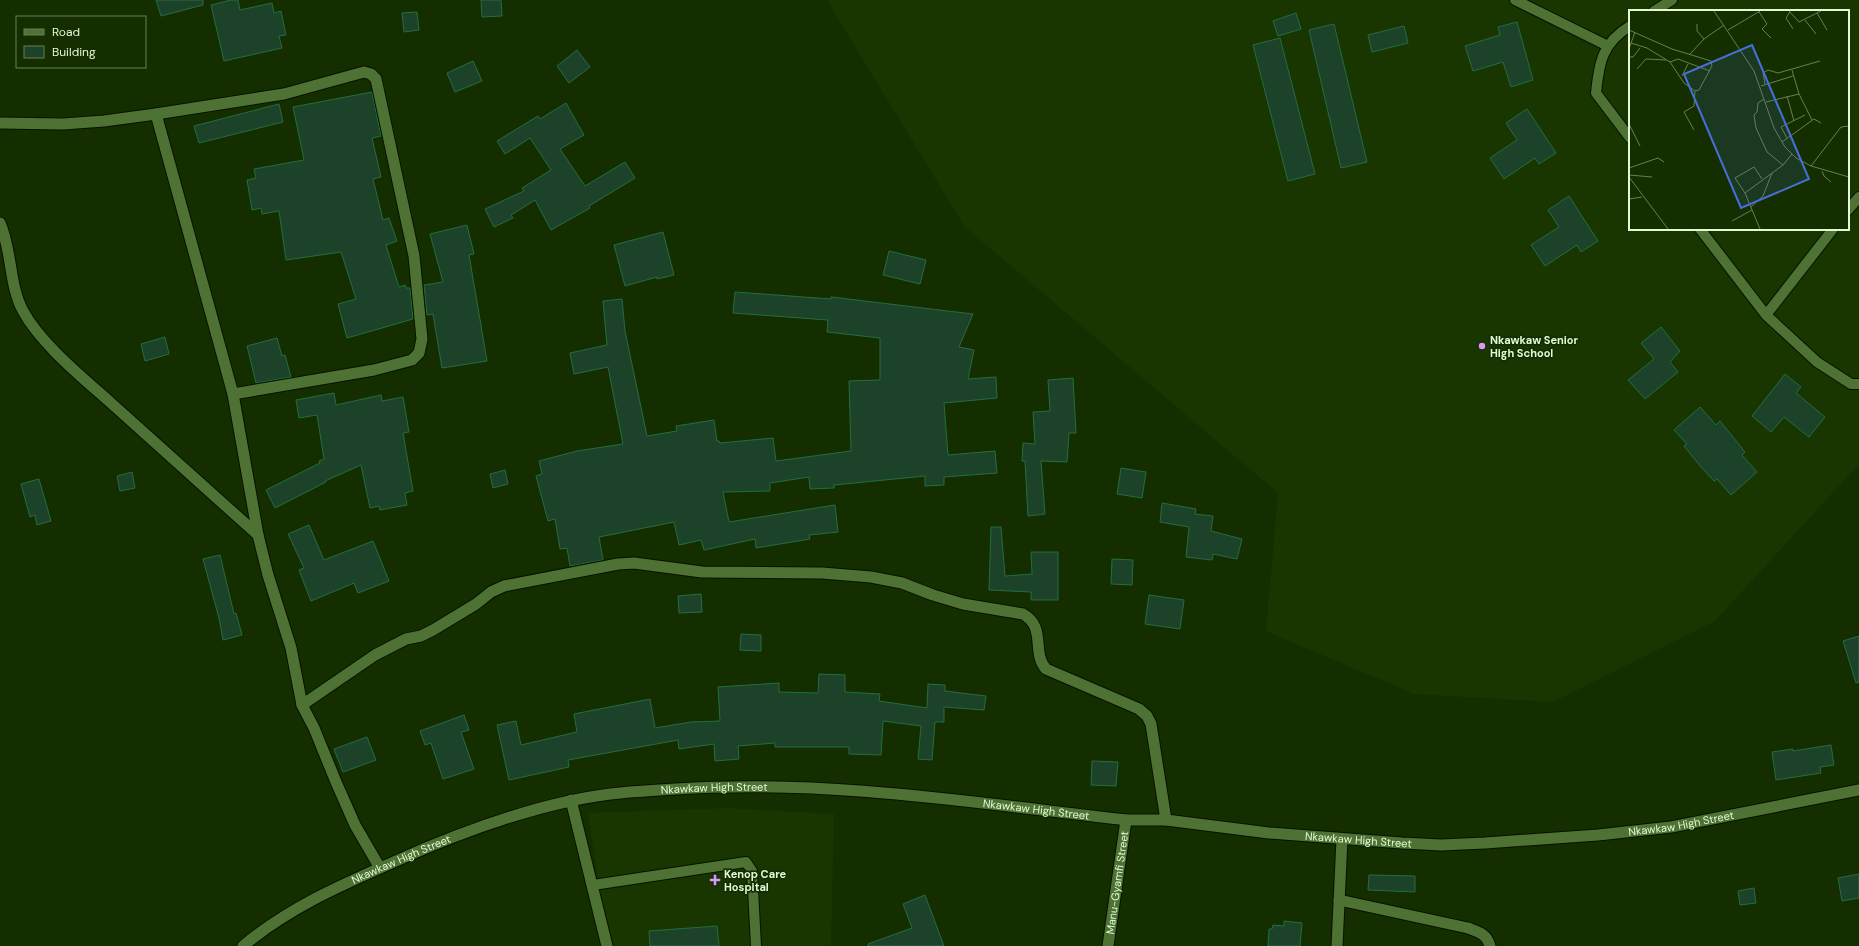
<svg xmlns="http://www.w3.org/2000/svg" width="1859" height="946" font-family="'DM Sans',sans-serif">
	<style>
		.built { fill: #193600; fill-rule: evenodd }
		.building { fill: #1c432a; stroke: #246d41 }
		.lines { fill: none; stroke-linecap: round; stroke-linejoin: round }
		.service-casing { stroke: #041400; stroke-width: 12 }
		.minor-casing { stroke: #041400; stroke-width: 13 }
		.secondary-casing { stroke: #041400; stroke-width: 13 }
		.service { stroke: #4e7233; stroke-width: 10 }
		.minor { stroke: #4e7233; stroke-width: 11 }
		.secondary { stroke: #4e7233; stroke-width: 11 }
		.poi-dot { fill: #d89af8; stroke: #152e00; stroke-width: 1.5 }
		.labels { text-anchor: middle; stroke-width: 3.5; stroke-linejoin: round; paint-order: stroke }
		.poi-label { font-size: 11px; font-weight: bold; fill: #e3f9d6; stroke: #152e00; text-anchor: start }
		.street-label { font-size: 11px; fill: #e3f9d6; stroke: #152e00 }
		.inset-road { fill: none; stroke: #677f56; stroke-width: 1 }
		.view { fill: #4570d8; fill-opacity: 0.15; stroke: #4570d8; stroke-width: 2 }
		.inset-edge { fill: none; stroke: #e3f9d6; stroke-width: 2 }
	</style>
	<rect width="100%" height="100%" fill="#152e00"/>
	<path class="built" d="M 827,0 L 1859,0 L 1859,464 L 1715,621 L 1553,702 L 1414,694 L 1266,631 L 1278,493 L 964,226 ZM 1630,11 L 1848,11 L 1848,229 L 1630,229 Z
		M 729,808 L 834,814 L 831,946 L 608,946 L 588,813 Z"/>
	<path class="building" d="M 156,0 L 203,0 L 203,5 L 161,16 Z
		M 231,0 L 238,0 L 240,10 L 272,3 L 274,13 L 281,11 L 286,35 L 279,36 L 282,48 L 224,61 L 211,5 Z
		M 481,0 L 501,0 L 502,16 L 482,17 Z
		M 417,12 L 419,30 L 404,32 L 402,13 Z
		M 1296,13 L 1301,29 L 1278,36 L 1273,21 Z
		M 1517,22 L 1533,80 L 1511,87 L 1503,62 L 1473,71 L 1465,46 L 1500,35 L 1498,27 Z
		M 1334,24 L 1367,162 L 1341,168 L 1309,30 Z
		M 1404,26 L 1408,43 L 1372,52 L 1368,35 Z
		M 1280,38 L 1315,174 L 1288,181 L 1253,45 Z
		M 577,50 L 590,67 L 569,83 L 557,66 Z
		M 473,61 L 482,81 L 455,92 L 447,73 Z
		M 372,92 L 381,136 L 372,138 L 381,177 L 373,179 L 383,220 L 389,218 L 397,241 L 386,245 L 399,287 L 405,285 L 406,288 L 410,288 L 413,319 L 347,338 L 338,304 L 356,299 L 341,252 L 286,260 L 279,211 L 262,214 L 261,208 L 252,210 L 247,180 L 256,178 L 254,169 L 304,160 L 293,107 Z
		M 566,103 L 584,135 L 560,149 L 585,186 L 625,162 L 635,178 L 589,206 L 590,208 L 551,230 L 535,200 L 511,215 L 513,218 L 494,227 L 485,209 L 524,191 L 522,188 L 551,170 L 530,138 L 505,154 L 497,141 L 538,116 L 540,119 Z
		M 279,104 L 283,122 L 199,143 L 194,126 Z
		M 1527,109 L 1556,153 L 1539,164 L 1535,158 L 1504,179 L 1490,158 L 1517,140 L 1506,123 Z
		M 1569,196 L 1598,241 L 1581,252 L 1577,245 L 1545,266 L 1531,245 L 1559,227 L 1548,210 Z
		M 467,225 L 474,254 L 469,255 L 487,361 L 442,368 L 433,314 L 427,315 L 424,285 L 443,282 L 430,234 Z
		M 663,232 L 674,275 L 657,279 L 657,277 L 625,286 L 614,245 Z
		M 889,251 L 926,260 L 920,284 L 883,275 Z
		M 735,292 L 831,299 L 831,297 L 973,314 L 959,347 L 974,350 L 968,379 L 996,377 L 997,398 L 944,403 L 948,455 L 995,451 L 997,473 L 944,477 L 944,485 L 925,486 L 925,476 L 834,485 L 834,488 L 810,489 L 809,477 L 770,483 L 770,491 L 723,492 L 729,522 L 835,505 L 838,532 L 809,535 L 810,539 L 756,548 L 755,539 L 704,550 L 701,540 L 679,545 L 674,522 L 599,537 L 603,560 L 570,566 L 567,548 L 560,549 L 555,519 L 548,521 L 536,476 L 542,474 L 539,461 L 577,451 L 623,444 L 608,367 L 574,374 L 570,353 L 607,345 L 603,301 L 622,299 L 625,331 L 647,436 L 677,431 L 676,426 L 714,420 L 717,441 L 719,441 L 720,443 L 773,438 L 776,461 L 851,451 L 849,381 L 880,380 L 880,338 L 827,332 L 828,320 L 733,313 Z
		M 1661,327 L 1680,351 L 1670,362 L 1678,372 L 1645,399 L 1628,380 L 1654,359 L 1641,343 Z
		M 165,337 L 169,354 L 145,361 L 141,344 Z
		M 277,338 L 282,356 L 285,355 L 291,377 L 256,383 L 247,346 Z
		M 1785,374 L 1801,387 L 1796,393 L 1825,417 L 1809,437 L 1784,417 L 1771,432 L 1752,416 Z
		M 1073,378 L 1076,433 L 1069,433 L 1067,462 L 1041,461 L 1045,514 L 1028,516 L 1025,461 L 1022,461 L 1023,443 L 1035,444 L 1033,412 L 1050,411 L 1048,380 Z
		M 334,393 L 336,405 L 381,395 L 382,401 L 403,397 L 409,432 L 403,433 L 413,491 L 405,493 L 407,505 L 380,510 L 379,506 L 370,508 L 361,465 L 325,481 L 326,482 L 275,508 L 266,490 L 320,463 L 319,461 L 324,459 L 317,415 L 299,418 L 296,400 Z
		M 1700,407 L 1716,425 L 1720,421 L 1745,452 L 1742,455 L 1757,472 L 1731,495 L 1717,479 L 1714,481 L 1701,467 L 1684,446 L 1687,444 L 1674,430 Z
		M 1121,468 L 1146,472 L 1142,498 L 1117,494 Z
		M 505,470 L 508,484 L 493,488 L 490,474 Z
		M 132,472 L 135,488 L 120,491 L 117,476 Z
		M 39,479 L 51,521 L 37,525 L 35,515 L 30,517 L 21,484 Z
		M 1162,503 L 1196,509 L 1195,514 L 1213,516 L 1211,531 L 1242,539 L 1237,559 L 1213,554 L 1212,560 L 1186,557 L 1189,527 L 1160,522 Z
		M 309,525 L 324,560 L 373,541 L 389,581 L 358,593 L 354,583 L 311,601 L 299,570 L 304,568 L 288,534 Z
		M 991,527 L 1001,527 L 1005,576 L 1032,574 L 1031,552 L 1058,552 L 1058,600 L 1031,600 L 1031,592 L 989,590 Z
		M 220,555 L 234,614 L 236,613 L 242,635 L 223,640 L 219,618 L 203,559 Z
		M 1112,559 L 1133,560 L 1132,585 L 1111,584 Z
		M 701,594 L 702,612 L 679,613 L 678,596 Z
		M 1149,595 L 1184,600 L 1180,629 L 1145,624 Z
		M 741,634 L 761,635 L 761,651 L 740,650 Z
		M 1859,636 L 1859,682 L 1856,683 L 1843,641 Z
		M 819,674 L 845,675 L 845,692 L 880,694 L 879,701 L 927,708 L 928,684 L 945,685 L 945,691 L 986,696 L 984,710 L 944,707 L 944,722 L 935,722 L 932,760 L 918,759 L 921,726 L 883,721 L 881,755 L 849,754 L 849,747 L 775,747 L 775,743 L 738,746 L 739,759 L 715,761 L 714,744 L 679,749 L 678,740 L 568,760 L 569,767 L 509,780 L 497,725 L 516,721 L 521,745 L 577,732 L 574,714 L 650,699 L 655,728 L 691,722 L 720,721 L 718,687 L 779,683 L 779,692 L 818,693 Z
		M 464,715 L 469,730 L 461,732 L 474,769 L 443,779 L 431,743 L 425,745 L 420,731 Z
		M 367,737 L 376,760 L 343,772 L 334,749 Z
		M 1831,745 L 1834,765 L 1820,767 L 1821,773 L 1776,780 L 1772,752 L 1793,749 L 1793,751 Z
		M 1092,761 L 1118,762 L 1116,786 L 1091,785 Z
		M 1859,874 L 1859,898 L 1842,901 L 1838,878 Z
		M 1369,875 L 1415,876 L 1415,892 L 1368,890 Z
		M 1754,888 L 1756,903 L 1740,905 L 1738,891 Z
		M 925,895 L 944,946 L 868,946 L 868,944 L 912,928 L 903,904 Z
		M 1284,921 L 1302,923 L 1300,946 L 1268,946 L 1269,929 L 1272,929 L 1273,925 L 1284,926 Z
		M 717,926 L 719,946 L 650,946 L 649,931 Z"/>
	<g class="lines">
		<g class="service-casing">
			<path id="service" d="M 1515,0 L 1608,46
				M 1654,11 L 1672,0
				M 1630,26 C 1602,43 1599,63 1596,93 L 1630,138
				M 1848,210 L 1859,197
				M 1700,229 L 1766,315 L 1817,362 L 1851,384 L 1859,384
				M 1766,315 L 1833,229
				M 593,885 L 746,862 L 752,871 L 756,946"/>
		</g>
		<g class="minor-casing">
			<g id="minor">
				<path d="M 156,114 L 284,94 L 364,72 L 371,74 L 376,79 L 414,256 L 422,339 L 419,353 L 412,360 L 374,370 L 233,394"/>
				<path d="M 0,123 L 63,124 L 104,121 L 156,114 L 233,394 L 258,535 L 268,575 L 291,648 L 302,705 L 314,728 L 336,782 L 355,825 L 380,868"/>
				<path d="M 0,223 C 12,250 9,285 23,311 C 41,344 83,378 111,403 C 160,447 209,491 258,535"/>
				<path d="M 302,705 L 375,655 L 406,639 L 421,636 L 433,630 L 476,604 L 491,592 L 504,586 L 618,564 L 634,563 L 702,572 L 822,573 L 871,577 L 902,583 L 933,595 L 963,604 L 1023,614 C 1047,628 1031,652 1046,669 L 1139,709 L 1147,716 L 1151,724 L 1166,820"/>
				<path d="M 571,800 L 607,946"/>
				<path d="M 1339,900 L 1468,928 C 1479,932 1487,934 1490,946"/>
				<path id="s1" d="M 1108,946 L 1126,820"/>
				<path d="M 1337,946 L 1342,839"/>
			</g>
		</g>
		<g class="secondary-casing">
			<g id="secondary">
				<path id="s2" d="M 243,946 C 290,907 341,885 396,861 C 452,836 510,814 570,801 C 605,793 640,791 676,789 C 826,779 977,803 1126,820 L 1166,820 L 1269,833 L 1402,843 L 1441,845 L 1485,843 L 1598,835 L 1671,827 L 1859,790"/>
			</g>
		</g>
		<use href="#service" class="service"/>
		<use href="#minor" class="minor"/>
		<use href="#secondary" class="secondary"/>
	</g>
	<g class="poi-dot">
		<circle cx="1482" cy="346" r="4"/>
		<path d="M713 874h4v4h4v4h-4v4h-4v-4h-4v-4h4z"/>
	</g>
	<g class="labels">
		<g class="poi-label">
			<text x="1490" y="344">Nkawkaw Senior<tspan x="1490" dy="13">High School</tspan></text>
			<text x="724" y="878">Kenop Care<tspan x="724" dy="13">Hospital</tspan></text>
		</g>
		<g class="street-label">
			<text dy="4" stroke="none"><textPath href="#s2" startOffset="505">Nkawkaw High Street</textPath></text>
			<text dy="4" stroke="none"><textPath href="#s2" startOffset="828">Nkawkaw High Street</textPath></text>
			<text dy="4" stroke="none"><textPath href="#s2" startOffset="1476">Nkawkaw High Street</textPath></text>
			<text dy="4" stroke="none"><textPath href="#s2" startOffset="1152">Nkawkaw High Street</textPath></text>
			<text dy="4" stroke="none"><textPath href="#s2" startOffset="181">Nkawkaw High Street</textPath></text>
			<text dy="4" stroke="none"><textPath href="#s1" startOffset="64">Manu-Gyamfi Street</textPath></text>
		</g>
	</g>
	<g transform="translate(1629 10)">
		<rect width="220" height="220" fill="#152e00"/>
		<path class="inset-road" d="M 85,1 L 125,61 L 145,118 L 156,137 L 167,148 L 182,156 L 220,167M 160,1 L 170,12 L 192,1M 130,2 L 138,14 L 133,19 L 142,28M 161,2 L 157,8 L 164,19M 188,3 L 198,20M 176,10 L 187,24M 68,14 L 68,21 L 75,29M 0,20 L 43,39 L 82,51 L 83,56 L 70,80 L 66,81 L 55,73 L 41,52 L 18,38 L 2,33M 99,20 L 131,1M 0,39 L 6,22M 61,44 L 75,29 L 95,15M 0,47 L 4,47 L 11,38M 41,52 L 49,49 L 81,61M 8,59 L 17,49 L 37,50M 163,60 L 170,84 L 183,110M 53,66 L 59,54M 136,74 L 134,63 L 139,60 L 149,63 L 191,51M 132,76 L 164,66M 158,86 L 165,111M 135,89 L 129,93 L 128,102 L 125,105 L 127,118 L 138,142 L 154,155M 137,92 L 170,84M 0,114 L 11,136M 65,120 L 55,102 L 65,96 L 66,81M 158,128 L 152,117 L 176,105M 153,132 L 185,109 L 192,113M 182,156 L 212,117 L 220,116M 0,158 L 29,148 L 35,152M 193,161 L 195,166 L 202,172M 0,165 L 23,167M 0,167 L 39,219M 116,183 L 106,168 L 125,157 L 133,169M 0,189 L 13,187M 122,197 L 134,186 L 143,163M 103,211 L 123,200M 131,219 L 116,183 L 154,155 L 163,144"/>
		<path class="view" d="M 123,35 L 180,169 L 112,198 L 55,64 Z"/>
		<rect width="220" height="220" class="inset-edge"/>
	</g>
	<rect x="16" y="16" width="130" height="52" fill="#152e00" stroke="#677f56"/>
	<rect x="24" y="29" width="20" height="6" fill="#4e7233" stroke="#677f56"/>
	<text x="52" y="36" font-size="12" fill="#e3f9d6">Road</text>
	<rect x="24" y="46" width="20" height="12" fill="#1c432a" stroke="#677f56"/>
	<text x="52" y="56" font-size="12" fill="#e3f9d6">Building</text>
</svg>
